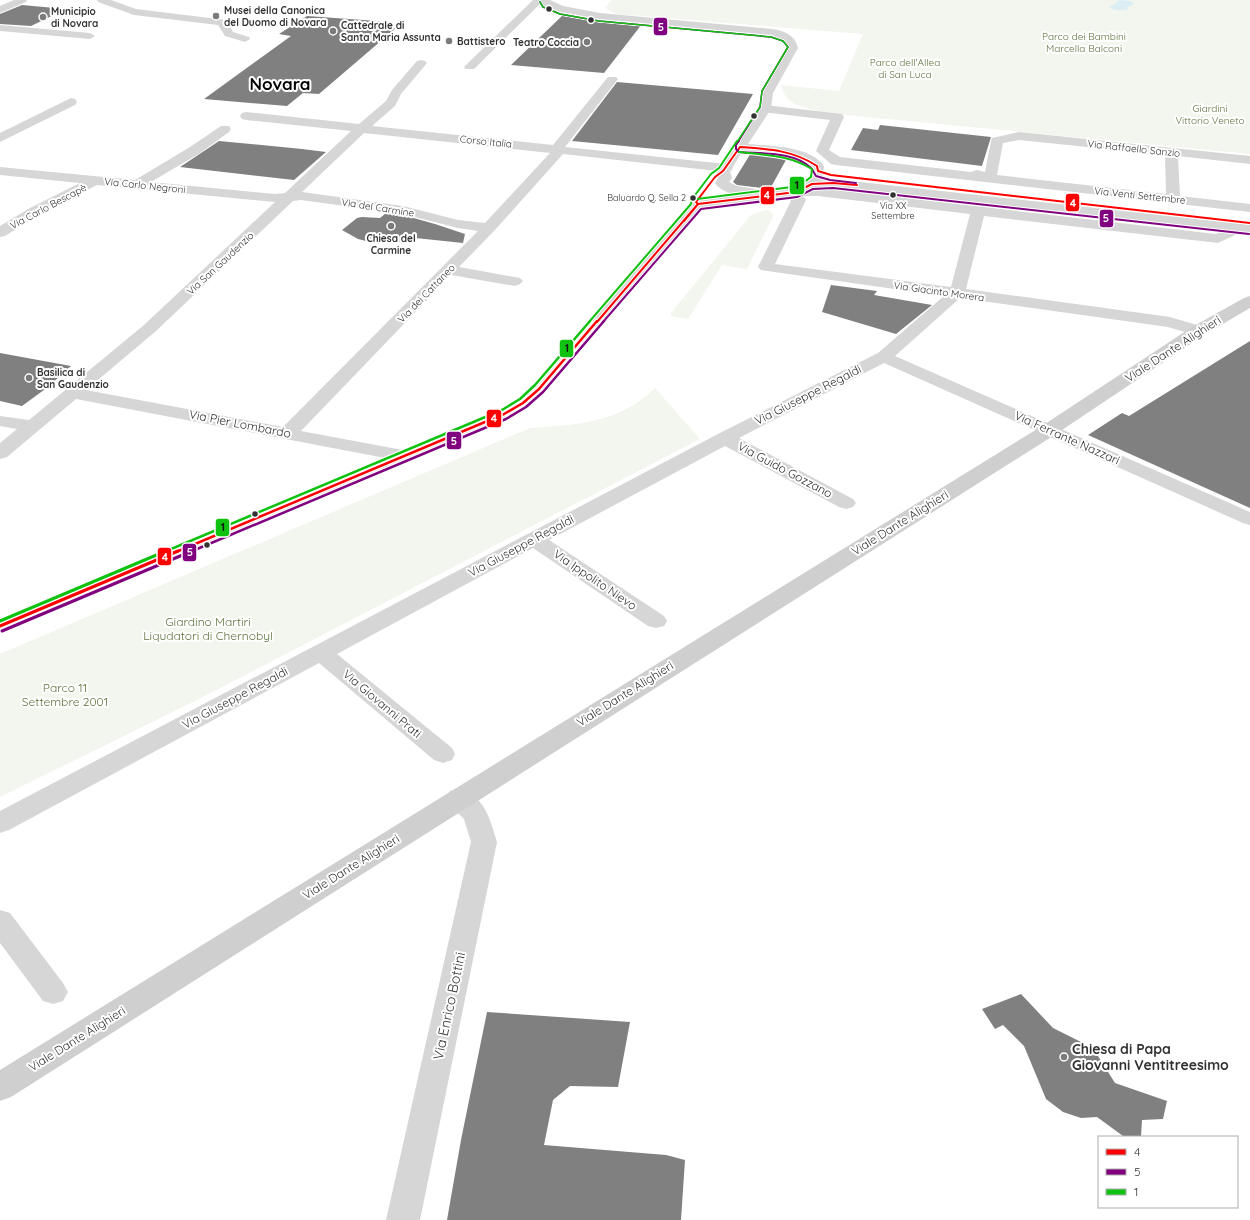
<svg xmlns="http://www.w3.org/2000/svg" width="1250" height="1220" font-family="Quicksand,sans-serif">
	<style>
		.green { fill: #f3f6ee }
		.water { fill: #dbeef4 }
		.building { fill: #808080 }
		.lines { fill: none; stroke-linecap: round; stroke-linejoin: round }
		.minor { fill: #d6d6d6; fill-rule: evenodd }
		.tertiary { fill: #d6d6d6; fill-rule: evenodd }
		.secondary { fill: #cfcfcf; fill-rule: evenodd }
		.bus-1-far2-casing { stroke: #fff; stroke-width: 4 }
		.bus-1-far1-casing { stroke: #fff; stroke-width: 5 }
		.bus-1-casing { stroke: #fff; stroke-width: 6 }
		.bus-2-far3-casing { stroke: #fff; stroke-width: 3 }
		.bus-2-far2-casing { stroke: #fff; stroke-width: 4 }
		.bus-2-far1-casing { stroke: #fff; stroke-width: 5 }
		.bus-2-casing { stroke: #fff; stroke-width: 6 }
		.bus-3-far3-casing { stroke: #fff; stroke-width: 3 }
		.bus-3-far2-casing { stroke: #fff; stroke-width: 4 }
		.bus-3-far1-casing { stroke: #fff; stroke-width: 5 }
		.bus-3-casing { stroke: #fff; stroke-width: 6 }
		.bus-1-far2 { stroke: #f00; stroke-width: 2 }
		.bus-1-far1 { stroke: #f00; stroke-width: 2.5 }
		.bus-1 { stroke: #f00; stroke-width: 3 }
		.bus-2-far3 { stroke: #800080; stroke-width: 1.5 }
		.bus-2-far2 { stroke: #800080; stroke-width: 2 }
		.bus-2-far1 { stroke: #800080; stroke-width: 2.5 }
		.bus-2 { stroke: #800080; stroke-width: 3 }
		.bus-3-far3 { stroke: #0fc20f; stroke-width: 1.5 }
		.bus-3-far2 { stroke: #0fc20f; stroke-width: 2 }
		.bus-3-far1 { stroke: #0fc20f; stroke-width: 2.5 }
		.bus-3 { stroke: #0fc20f; stroke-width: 3 }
		.bus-dot { fill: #323232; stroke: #fff; stroke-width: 1.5 }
		.poi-dot { fill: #7a7a7a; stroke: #fff; stroke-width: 1.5 }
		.labels { text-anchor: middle; stroke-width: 4; stroke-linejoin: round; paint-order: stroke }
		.far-bus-label { font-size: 9px; fill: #323232; stroke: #fff; text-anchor: end }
		.far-poi-label { font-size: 10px; font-weight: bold; fill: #323232; stroke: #fff; text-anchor: start }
		.far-park-label { font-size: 10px; fill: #5d723b; stroke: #fff }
		.far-street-label { font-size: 10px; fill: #323232; stroke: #fff }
		.street-label { font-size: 12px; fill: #323232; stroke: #fff }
		.park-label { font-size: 12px; fill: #5d723b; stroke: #fff }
		.near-street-label { font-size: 14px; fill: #323232; stroke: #fff }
		.near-poi-label { font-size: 14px; font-weight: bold; fill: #323232; stroke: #fff; text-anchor: start }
		.far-town-label { font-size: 17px; font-weight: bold; fill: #000; stroke: #fff }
		.line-badge { stroke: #fff; stroke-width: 1.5 }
		.badge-label { font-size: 11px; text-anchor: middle; font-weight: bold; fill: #fff }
		.pale-badge-label { font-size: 11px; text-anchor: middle; font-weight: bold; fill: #111 }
	</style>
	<rect width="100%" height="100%" fill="#fff"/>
	<path class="green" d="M 612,0 L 1250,0 L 1250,154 L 846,115 C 831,112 807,111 793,103 C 786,99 783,93 781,85 L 839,91 L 863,34 L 616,14 L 605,8 Z
		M 766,210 L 769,211 L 773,214 L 773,217 L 747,269 L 722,265 L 688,319 L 671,316 L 671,313 L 751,215 Z
		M 655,388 L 700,439 L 197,700 L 0,797 L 0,654 L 530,428 C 576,425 620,423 655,388 Z"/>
	<path class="water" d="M 1120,0 L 1130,1 L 1135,4 L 1127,7 L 1129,9 C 1122,11 1115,11 1109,7 L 1117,3 L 1116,2 Z"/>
	<path class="building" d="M 22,5 L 66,9 L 31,26 L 0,24 L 0,14 Z
		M 563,15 L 600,20 L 642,24 L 604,73 L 511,65 Z
		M 307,16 L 391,22 L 385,27 L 396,28 L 319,94 L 303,93 L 287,106 L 204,99 L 291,36 L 279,34 Z
		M 617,82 L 753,94 L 718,155 L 572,141 Z
		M 880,125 L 991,137 L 982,166 L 851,150 L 863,128 L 878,130 Z
		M 219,141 L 302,149 L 326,152 L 294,180 L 180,167 Z
		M 751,153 L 787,158 L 770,189 L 737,185 L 733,182 Z
		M 386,213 L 403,215 L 435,224 L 465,234 L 463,243 L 406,237 L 401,242 L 366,241 L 358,239 L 342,230 L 357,218 L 362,217 L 380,218 Z
		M 831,285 L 877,291 L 874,295 L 932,305 L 896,334 L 822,312 Z
		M 1250,341 L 1250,508 L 1088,435 L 1122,413 L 1129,416 Z
		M 0,353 L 71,366 L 48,387 L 22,406 L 0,401 Z
		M 1021,994 L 1053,1028 L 1093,1048 L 1115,1083 L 1167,1101 L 1163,1119 L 1142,1120 L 1141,1137 L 1123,1136 L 1097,1117 L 1081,1118 L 1063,1112 L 1046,1099 L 1024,1046 L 1003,1025 L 995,1029 L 982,1009 Z
		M 487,1012 L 630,1022 L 618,1087 L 570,1086 L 553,1100 L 544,1145 L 666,1155 L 685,1160 L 681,1220 L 447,1220 L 461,1140 Z"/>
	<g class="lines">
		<path class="minor" d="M 14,0 L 27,0 L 26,2 L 0,13 L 0,6 Z
			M 97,0 L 111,0 L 136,9 L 226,20 L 233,32 L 249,37 L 250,39 L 245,42 L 225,36 L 218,25 L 134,15 L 98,2 Z
			M 533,0 L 544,0 L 474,69 L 466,69 L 464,67 L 466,65 Z
			M 0,25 L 90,33 L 95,36 L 90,39 L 0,31 Z
			M 421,60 L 425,61 L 427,63 L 401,94 L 395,106 L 372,126 L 553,145 L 608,77 L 616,77 L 618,79 L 565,147 L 726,164 L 731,165 L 733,168 L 731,171 L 726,172 L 563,154 L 494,231 L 459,267 L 520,278 L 523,281 L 520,284 L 515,286 L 451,275 L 301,431 L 413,452 L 415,456 L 413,460 L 406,462 L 76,399 L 7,457 L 0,459 L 0,443 L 17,429 L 0,426 L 0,416 L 29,420 L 144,325 L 275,202 L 97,185 L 40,214 L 5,236 L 0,237 L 0,226 L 30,208 L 80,183 L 0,175 L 0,167 L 135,180 L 190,147 L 221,126 L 229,126 L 231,129 L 229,132 L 200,153 L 151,182 L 275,194 L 285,193 L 351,131 L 246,120 L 242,119 L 240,116 L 242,113 L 246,112 L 359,124 L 386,101 L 392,90 L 417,61 ZM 364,133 L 550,153 L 485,223 L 458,220 L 403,206 L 302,192 ZM 301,200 L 403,214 L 458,228 L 478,231 L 283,427 L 86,390 L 156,331 L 293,201 Z
			M 71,98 L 75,99 L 77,102 L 75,105 L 0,142 L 0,133 Z
			M 765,105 L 842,114 L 844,117 L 829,150 L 840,157 L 971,172 L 977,170 L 985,172 L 991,141 L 992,138 L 1019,132 L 1250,156 L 1250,164 L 1178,156 L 1180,196 L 1250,204 L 1250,212 L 836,165 L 831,164 L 816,151 L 830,120 L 761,112 L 759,109 L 761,106 ZM 1019,140 L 1165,155 L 1166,194 L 997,175 L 1003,143 Z
			M 796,188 L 818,188 L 1216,234 C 1225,230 1234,222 1244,225 L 1246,228 L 1244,231 L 1218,243 L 984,216 L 966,289 L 1170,317 L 1204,327 L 1206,331 L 1204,335 L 1198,336 L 1168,327 L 960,298 L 895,356 L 1250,512 L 1250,525 L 1243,523 L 884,363 L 739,438 L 853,499 L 856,503 L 853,507 L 846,509 L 839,507 L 725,446 L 549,540 L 664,616 L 667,621 L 664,626 L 656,628 L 648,626 L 533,548 L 337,654 L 452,748 L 455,754 L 452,760 L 443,763 L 434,760 L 319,663 L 9,830 L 0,833 L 0,811 L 718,434 L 878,353 L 944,296 L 761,270 L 758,267 L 791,201 L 781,193 L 783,190 ZM 803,196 L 818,196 L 970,214 L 951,287 L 775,264 L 806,200 Z
			M 459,789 C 485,796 490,819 497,842 L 420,1220 L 386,1220 L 471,842 L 464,819 L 450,805 L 446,798 L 450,791 Z
			M 0,910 L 10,913 L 63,983 L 68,992 L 63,1001 L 53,1004 L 43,1001 L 0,943 Z"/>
		<path class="tertiary" d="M 540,0 L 550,0 L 563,6 L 600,13 L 772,29 C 785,31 795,35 798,48 L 773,93 L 771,109 L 748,144 C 770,146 810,146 824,166 L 823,179 L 833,179 L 1250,225 L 1250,233 L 833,187 L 816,188 L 798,195 L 777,199 L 702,208 L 545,393 L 529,407 L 510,418 L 0,633 L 0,618 L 498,410 L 517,399 L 533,385 L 693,201 L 742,195 C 732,194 721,192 715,183 L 718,178 L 716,171 L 759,109 L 761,93 L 788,48 L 785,41 L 772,35 L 600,19 L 561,12 L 542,5 ZM 743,151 C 768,154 790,153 811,168 L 809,180 C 796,191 773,191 757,193 L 758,192 L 756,189 L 737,186 L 729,182 L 732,178 L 730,171 Z"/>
		<path class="secondary" d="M 1250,296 L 1250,308 L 1204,335 L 1056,434 L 11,1097 L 0,1101 L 0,1070 L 1042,426 L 1192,327 L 1244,298 Z"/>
		<g class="bus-1-far2-casing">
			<path id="bus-1-far2" d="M 684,221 L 698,204 L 796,192 L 812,184 L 833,183 L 857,185
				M 597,322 L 698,204 L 696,202 L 715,177 L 723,171 L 740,147 C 768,149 793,150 817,166 L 818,171 L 831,175 L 1250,223"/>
		</g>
		<g class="bus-1-far1-casing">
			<path id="bus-1-far1" d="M 176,552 L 504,414 L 523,403 L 539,389 L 597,321"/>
		</g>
		<g class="bus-1-casing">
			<path id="bus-1" d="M 0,626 L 178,551"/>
		</g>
		<g class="bus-2-far3-casing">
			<path id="bus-2-far3" d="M 540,2 L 543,7 L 560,14 L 599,21 L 771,37 L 783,41 L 788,47 L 762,91 L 760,107 L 738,142"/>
		</g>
		<g class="bus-2-far2-casing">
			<path id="bus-2-far2" d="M 739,141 L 736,145 L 736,149 L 739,152 C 761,154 794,151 811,168 C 813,170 814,173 816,176 L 830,180 L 856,183
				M 603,322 L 701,209 L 797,197 L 813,189 L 833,188 L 1249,234"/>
		</g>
		<g class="bus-2-far1-casing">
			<path id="bus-2-far1" d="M 190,552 L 506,419 L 526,407 L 543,392 L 604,321"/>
		</g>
		<g class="bus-2-casing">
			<path id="bus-2" d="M 2,631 L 192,551"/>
		</g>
		<g class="bus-3-far3-casing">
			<path id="bus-3-far3" d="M 540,2 L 543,7 L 560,14 L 599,21 L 771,37 L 783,41 L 788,47 L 762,91 L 760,107 L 737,142"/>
		</g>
		<g class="bus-3-far2-casing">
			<path id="bus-3-far2" d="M 697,199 L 792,187 L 803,183 L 811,177 L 812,169 C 789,155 765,155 739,152
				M 589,322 L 691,204 L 692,199 L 711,174 L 719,168 L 737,141"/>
		</g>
		<g class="bus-3-far1-casing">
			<path id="bus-3-far1" d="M 164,552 L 502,410 L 520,399 L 535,385 L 590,321"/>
		</g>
		<g class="bus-3-casing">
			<path id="bus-3" d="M 0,621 L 166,551"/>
		</g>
		<use href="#bus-1-far2" class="bus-1-far2"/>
		<use href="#bus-1-far1" class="bus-1-far1"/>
		<use href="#bus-1" class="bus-1"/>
		<use href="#bus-2-far3" class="bus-2-far3"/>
		<use href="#bus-2-far2" class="bus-2-far2"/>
		<use href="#bus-2-far1" class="bus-2-far1"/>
		<use href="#bus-2" class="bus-2"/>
		<use href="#bus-3-far3" class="bus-3-far3"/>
		<use href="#bus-3-far2" class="bus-3-far2"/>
		<use href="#bus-3-far1" class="bus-3-far1"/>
		<use href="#bus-3" class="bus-3"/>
	</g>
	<g class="bus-dot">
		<circle cx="549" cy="9" r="3.5"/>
		<circle cx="591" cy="20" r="3.5"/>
		<circle cx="754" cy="116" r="3.5"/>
		<circle cx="893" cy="195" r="3.5"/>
		<circle cx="693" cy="198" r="3.5"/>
		<circle cx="255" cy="514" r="3.5"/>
		<circle cx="207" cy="545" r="3.5"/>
	</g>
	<g class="poi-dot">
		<circle cx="216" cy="16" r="4"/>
		<circle cx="43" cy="17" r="4"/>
		<circle cx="333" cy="31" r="4"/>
		<circle cx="449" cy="41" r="4"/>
		<circle cx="587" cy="42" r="4"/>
		<circle cx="391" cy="226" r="4"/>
		<circle cx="29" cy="378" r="4"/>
		<circle cx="1064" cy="1057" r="4"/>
	</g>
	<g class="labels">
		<g class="far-bus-label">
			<text x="686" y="201">Baluardo Q. Sella 2</text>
			<text x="893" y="209" text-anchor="middle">Via XX<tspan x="893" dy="10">Settembre</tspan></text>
		</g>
		<g class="far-poi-label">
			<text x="224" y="14">Musei della Canonica<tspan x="224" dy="12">del Duomo di Novara</tspan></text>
			<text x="51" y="15">Municipio<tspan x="51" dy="12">di Novara</tspan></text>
			<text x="341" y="29">Cattedrale di<tspan x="341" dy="12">Santa Maria Assunta</tspan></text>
			<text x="457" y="45">Battistero</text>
			<text x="579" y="46" text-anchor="end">Teatro Coccia</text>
			<text x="391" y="242" text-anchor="middle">Chiesa del<tspan x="391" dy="12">Carmine</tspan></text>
			<text x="37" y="376">Basilica di<tspan x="37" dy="12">San Gaudenzio</tspan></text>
		</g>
		<g class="far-park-label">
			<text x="1084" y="40">Parco dei Bambini<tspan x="1084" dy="12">Marcella Balconi</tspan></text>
			<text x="905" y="66">Parco dell'Allea<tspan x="905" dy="12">di San Luca</tspan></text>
			<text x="1210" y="112">Giardini<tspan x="1210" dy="12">Vittorio Veneto</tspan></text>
		</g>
		<g class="far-street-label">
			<text transform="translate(486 141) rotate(6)" y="4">Corso Italia</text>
			<text transform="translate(1134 148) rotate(6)" y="4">Via Raffaello Sanzio</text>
			<text transform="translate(145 185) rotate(6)" y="4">Via Carlo Negroni</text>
			<text transform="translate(1140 195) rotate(6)" y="4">Via Venti Settembre</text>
			<text transform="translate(48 206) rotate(-28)" y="4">Via Carlo Bescapè</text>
			<text transform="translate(378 207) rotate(9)" y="4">Via del Carmine</text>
			<text transform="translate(220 263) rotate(-43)" y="4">Via San Gaudenzio</text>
			<text transform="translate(939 291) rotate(8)" y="4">Via Giacinto Morera</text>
			<text transform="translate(426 293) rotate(-46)" y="4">Via dei Cattaneo</text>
		</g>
		<g class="street-label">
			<text transform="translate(1173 349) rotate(-33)" y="4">Viale Dante Alighieri</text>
			<text transform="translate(808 395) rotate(-27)" y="4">Via Giuseppe Regaldi</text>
			<text transform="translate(240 424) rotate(11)" y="4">Via Pier Lombardo</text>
			<text transform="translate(1067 438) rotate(24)" y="4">Via Ferrante Nazzari</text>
			<text transform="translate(785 470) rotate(28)" y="4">Via Guido Gozzano</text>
			<text transform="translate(900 523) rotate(-32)" y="4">Viale Dante Alighieri</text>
			<text transform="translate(521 546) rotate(-28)" y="4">Via Giuseppe Regaldi</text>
			<text transform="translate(595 580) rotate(34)" y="4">Via Ippolito Nievo</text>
			<text transform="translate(625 694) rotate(-32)" y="4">Viale Dante Alighieri</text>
			<text transform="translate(235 698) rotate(-28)" y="4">Via Giuseppe Regaldi</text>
			<text transform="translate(382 704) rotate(40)" y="4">Via Giovanni Prati</text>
			<text transform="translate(351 867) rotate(-32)" y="4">Viale Dante Alighieri</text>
			<text transform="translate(77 1039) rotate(-32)" y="4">Viale Dante Alighieri</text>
		</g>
		<g class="park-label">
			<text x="208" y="626">Giardino Martiri<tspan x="208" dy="14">Liqudatori di Chernobyl</tspan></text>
			<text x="65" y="692">Parco 11<tspan x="65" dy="14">Settembre 2001</tspan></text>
		</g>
		<g class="near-street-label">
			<text transform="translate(449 1006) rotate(-78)" y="5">Via Enrico Bottini</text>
		</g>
		<g class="near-poi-label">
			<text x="1072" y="1054">Chiesa di Papa<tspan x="1072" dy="16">Giovanni Ventitreesimo</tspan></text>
		</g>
		<g class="far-town-label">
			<text x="280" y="90">Novara</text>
		</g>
	</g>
	<g class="line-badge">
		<rect x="653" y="17" width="15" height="19" rx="4" fill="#800080"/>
		<rect x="789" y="176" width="16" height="19" rx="4" fill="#0fc20f"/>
		<rect x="760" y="186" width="15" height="19" rx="4" fill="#f00"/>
		<rect x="1065" y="193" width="15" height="19" rx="4" fill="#f00"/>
		<rect x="1099" y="209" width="15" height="19" rx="4" fill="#800080"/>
		<rect x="559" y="339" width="15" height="19" rx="4" fill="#0fc20f"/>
		<rect x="486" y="409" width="16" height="19" rx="4" fill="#f00"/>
		<rect x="446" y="431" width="16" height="19" rx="4" fill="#800080"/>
		<rect x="215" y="518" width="15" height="19" rx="4" fill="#0fc20f"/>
		<rect x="182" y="543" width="15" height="19" rx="4" fill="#800080"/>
		<rect x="157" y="547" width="15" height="19" rx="4" fill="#f00"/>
	</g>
	<g class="badge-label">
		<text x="661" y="31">5</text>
		<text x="767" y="199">4</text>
		<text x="1073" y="207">4</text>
		<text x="1106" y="222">5</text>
		<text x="494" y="422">4</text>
		<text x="454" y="445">5</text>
		<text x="190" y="556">5</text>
		<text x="165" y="561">4</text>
	</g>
	<g class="pale-badge-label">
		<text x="797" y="189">1</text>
		<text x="567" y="352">1</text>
		<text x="223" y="531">1</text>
	</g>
	<rect x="1098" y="1136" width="140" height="72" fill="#ffffff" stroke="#adadad"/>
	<rect x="1106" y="1149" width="20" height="6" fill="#ff0000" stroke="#adadad"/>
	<text x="1134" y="1156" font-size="12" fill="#323232">4</text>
	<rect x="1106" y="1169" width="20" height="6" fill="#800080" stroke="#adadad"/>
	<text x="1134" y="1176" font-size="12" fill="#323232">5</text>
	<rect x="1106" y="1189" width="20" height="6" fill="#0fc20f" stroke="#adadad"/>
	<text x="1134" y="1196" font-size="12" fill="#323232">1</text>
</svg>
